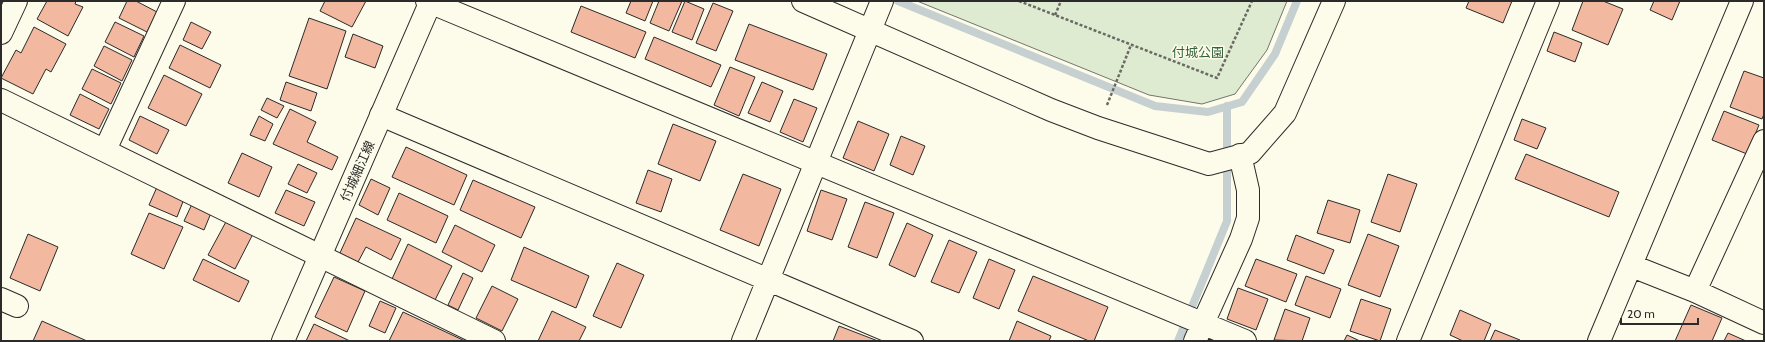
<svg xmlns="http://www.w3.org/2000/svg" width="1765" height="342" font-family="Cabin,'Noto Sans JP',sans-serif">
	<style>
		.green { fill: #deebd1; stroke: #74746e }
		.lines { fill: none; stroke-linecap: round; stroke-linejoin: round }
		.stream { stroke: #c7d0d0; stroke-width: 8 }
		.building { fill: #f2b8a0; stroke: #2b2b2b }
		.minor-casing { stroke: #2b2b2b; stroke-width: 24 }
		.major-casing { stroke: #2b2b2b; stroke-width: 24 }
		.path { stroke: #6a6964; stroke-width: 2.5; stroke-dasharray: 3 2; stroke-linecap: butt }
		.minor { stroke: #fdfbea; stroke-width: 22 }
		.major { stroke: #fdfbea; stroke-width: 22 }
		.labels { text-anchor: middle; stroke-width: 3; stroke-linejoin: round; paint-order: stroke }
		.park-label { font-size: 13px; fill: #34623c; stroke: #fdfbea }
		.street-label { font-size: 13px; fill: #2b2b2b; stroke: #fdfbea }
	</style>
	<rect width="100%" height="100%" fill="#fdfbea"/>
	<path class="green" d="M 917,1 L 1287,1 L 1267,50 L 1235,94 L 1202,104 L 1149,95 Z"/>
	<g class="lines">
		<path class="stream" d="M 898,1 L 1155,106 L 1208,112 L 1242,102 L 1275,54 L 1297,1
			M 1178,341 L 1227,221 L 1227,106"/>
	</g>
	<path class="building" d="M 47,1 L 76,1 L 75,4 L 83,7 L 68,36 L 37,19 Z
		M 127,1 L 136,1 L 157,12 L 147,32 L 119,18 Z
		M 325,1 L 366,1 L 352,27 L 320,11 Z
		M 631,1 L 653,1 L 645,21 L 626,13 Z
		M 659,1 L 682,1 L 669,31 L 650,23 Z
		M 685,1 L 704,9 L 692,40 L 672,32 Z
		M 1469,1 L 1512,1 L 1503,23 L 1466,8 Z
		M 1583,1 L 1603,1 L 1623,9 L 1608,45 L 1572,30 Z
		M 1654,1 L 1680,1 L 1672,20 L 1650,10 Z
		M 713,3 L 733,11 L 716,51 L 696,43 Z
		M 581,6 L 646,32 L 635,58 L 571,32 Z
		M 309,18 L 346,31 L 327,89 L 289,76 Z
		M 115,22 L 144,36 L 134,57 L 105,42 Z
		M 191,22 L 211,32 L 202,49 L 183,40 Z
		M 749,24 L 827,54 L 813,90 L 735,60 Z
		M 34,27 L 66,44 L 51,72 L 46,69 L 33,94 L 1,78 L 16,50 L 21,53 Z
		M 1554,32 L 1582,43 L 1575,62 L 1547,51 Z
		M 353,34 L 383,46 L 375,68 L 345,57 Z
		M 654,37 L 721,65 L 711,87 L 645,59 Z
		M 180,45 L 221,65 L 210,88 L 169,68 Z
		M 104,46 L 132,60 L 122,81 L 94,66 Z
		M 730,67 L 755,77 L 739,116 L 714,105 Z
		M 92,69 L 121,83 L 111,104 L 82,89 Z
		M 1744,71 L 1764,78 L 1764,114 L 1762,119 L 1730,107 Z
		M 164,75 L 202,94 L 186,126 L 148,108 Z
		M 286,82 L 317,93 L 311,111 L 280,100 Z
		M 762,82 L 783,91 L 770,122 L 748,113 Z
		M 80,94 L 109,109 L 99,129 L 70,115 Z
		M 267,98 L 284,106 L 277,118 L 261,110 Z
		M 794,99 L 817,108 L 803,142 L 780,132 Z
		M 290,109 L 316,122 L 307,142 L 338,157 L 332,170 L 273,144 Z
		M 1724,111 L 1759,125 L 1747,154 L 1712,140 Z
		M 140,116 L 169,130 L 157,154 L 129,140 Z
		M 259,116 L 273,124 L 265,141 L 250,135 Z
		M 1522,119 L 1546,128 L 1537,149 L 1514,140 Z
		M 858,121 L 889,134 L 874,171 L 843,158 Z
		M 673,124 L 716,141 L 700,181 L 658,164 Z
		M 901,136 L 925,146 L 913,175 L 890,165 Z
		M 406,147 L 467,175 L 454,205 L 392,177 Z
		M 242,153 L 272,167 L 259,197 L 228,183 Z
		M 1526,154 L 1619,192 L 1609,217 L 1515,179 Z
		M 298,164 L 317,173 L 307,193 L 288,184 Z
		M 648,170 L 672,179 L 661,212 L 636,203 Z
		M 743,174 L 781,189 L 759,246 L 720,230 Z
		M 1388,174 L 1417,184 L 1400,232 L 1371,222 Z
		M 371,179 L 390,188 L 378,215 L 359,205 Z
		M 473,180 L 535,207 L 521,238 L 460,210 Z
		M 157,187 L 184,199 L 177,217 L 149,205 Z
		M 286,190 L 315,202 L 304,226 L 275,213 Z
		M 821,190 L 847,199 L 832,240 L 807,231 Z
		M 399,193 L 448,216 L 436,243 L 387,220 Z
		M 1328,200 L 1360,210 L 1350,243 L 1317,233 Z
		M 865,202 L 894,213 L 877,258 L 848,247 Z
		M 192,204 L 211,213 L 204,230 L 184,221 Z
		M 149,213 L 183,227 L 164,269 L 131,254 Z
		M 228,218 L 254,232 L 235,269 L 208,255 Z
		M 356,218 L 401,239 L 391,260 L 366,247 L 357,264 L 339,255 Z
		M 907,223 L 933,235 L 915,277 L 889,265 Z
		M 455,225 L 495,245 L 482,272 L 442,252 Z
		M 28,234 L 58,247 L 40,291 L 10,278 Z
		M 1368,234 L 1399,246 L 1380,297 L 1348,285 Z
		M 1296,235 L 1334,250 L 1324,274 L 1287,260 Z
		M 949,240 L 977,252 L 959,293 L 931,282 Z
		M 408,244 L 452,266 L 435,300 L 392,279 Z
		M 524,247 L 589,276 L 576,308 L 511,280 Z
		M 203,259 L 249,281 L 239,302 L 193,280 Z
		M 989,259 L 1015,270 L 999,309 L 973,298 Z
		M 1256,259 L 1297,274 L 1286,302 L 1245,286 Z
		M 617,263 L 644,275 L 621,328 L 593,316 Z
		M 463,273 L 473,278 L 458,310 L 448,305 Z
		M 1033,276 L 1108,307 L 1094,341 L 1089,341 L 1018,311 Z
		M 1306,276 L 1341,289 L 1330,318 L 1295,305 Z
		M 334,277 L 365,291 L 347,332 L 315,317 Z
		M 492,286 L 518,299 L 502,331 L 476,318 Z
		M 1238,288 L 1268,299 L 1256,330 L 1227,319 Z
		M 1361,299 L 1391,309 L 1380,341 L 1350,331 Z
		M 380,301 L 396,308 L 385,333 L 369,326 Z
		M 1691,305 L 1722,318 L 1712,341 L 1675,341 Z
		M 1285,309 L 1310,318 L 1302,341 L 1274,340 Z
		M 1460,310 L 1491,324 L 1484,341 L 1463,341 L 1450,335 Z
		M 552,311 L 586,327 L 579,341 L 538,341 Z
		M 403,312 L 465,341 L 389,341 Z
		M 42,321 L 87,341 L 33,341 Z
		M 1017,321 L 1051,336 L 1049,341 L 1009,341 Z
		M 314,324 L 350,341 L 306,341 Z
		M 839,326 L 878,341 L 833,341 Z
		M 1495,330 L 1520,340 L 1519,341 L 1490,341 Z
		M 1728,333 L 1746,341 L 1724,341 Z
		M 1347,335 L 1360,341 L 1344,341 Z"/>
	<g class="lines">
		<g class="minor-casing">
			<path id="minor" d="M 427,1 L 1245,341
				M 803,1 L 1051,110 L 1098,128 L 1209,164 L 1250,153 L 1285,113 L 1334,1
				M 1,33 L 16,1
				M 1,100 L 494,341
				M 381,115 L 912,341
				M 105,150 L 174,1
				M 1632,266 L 1695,291 L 1764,323
				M 1695,291 L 1764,141
				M 1,299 L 17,306
				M 743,341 L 882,1
				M 1195,341 L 1241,239 L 1248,218 L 1248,190 L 1240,155
				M 1408,341 L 1548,1
				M 1599,341 L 1742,1"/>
		</g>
		<g class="major-casing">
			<path id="major" d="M 283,341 L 431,1"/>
		</g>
		<path class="path" d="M 1019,1 L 1217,78 L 1252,1
			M 1055,15 L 1061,1
			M 1107,105 L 1131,45"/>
		<use href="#minor" class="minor"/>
		<use href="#major" class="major"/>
	</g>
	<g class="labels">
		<g class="park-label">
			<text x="1198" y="57">付城公園</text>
		</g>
		<g class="street-label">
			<text transform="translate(357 171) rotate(-66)" y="5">付城細江線</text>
		</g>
	</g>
	<rect width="1765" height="342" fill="none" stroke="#2b2b2b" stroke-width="4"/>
	<path d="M1621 318v6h77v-6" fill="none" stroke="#2b2b2b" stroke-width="2"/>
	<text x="1627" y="318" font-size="12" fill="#2b2b2b" stroke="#fdfbea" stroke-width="3" paint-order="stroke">20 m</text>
</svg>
